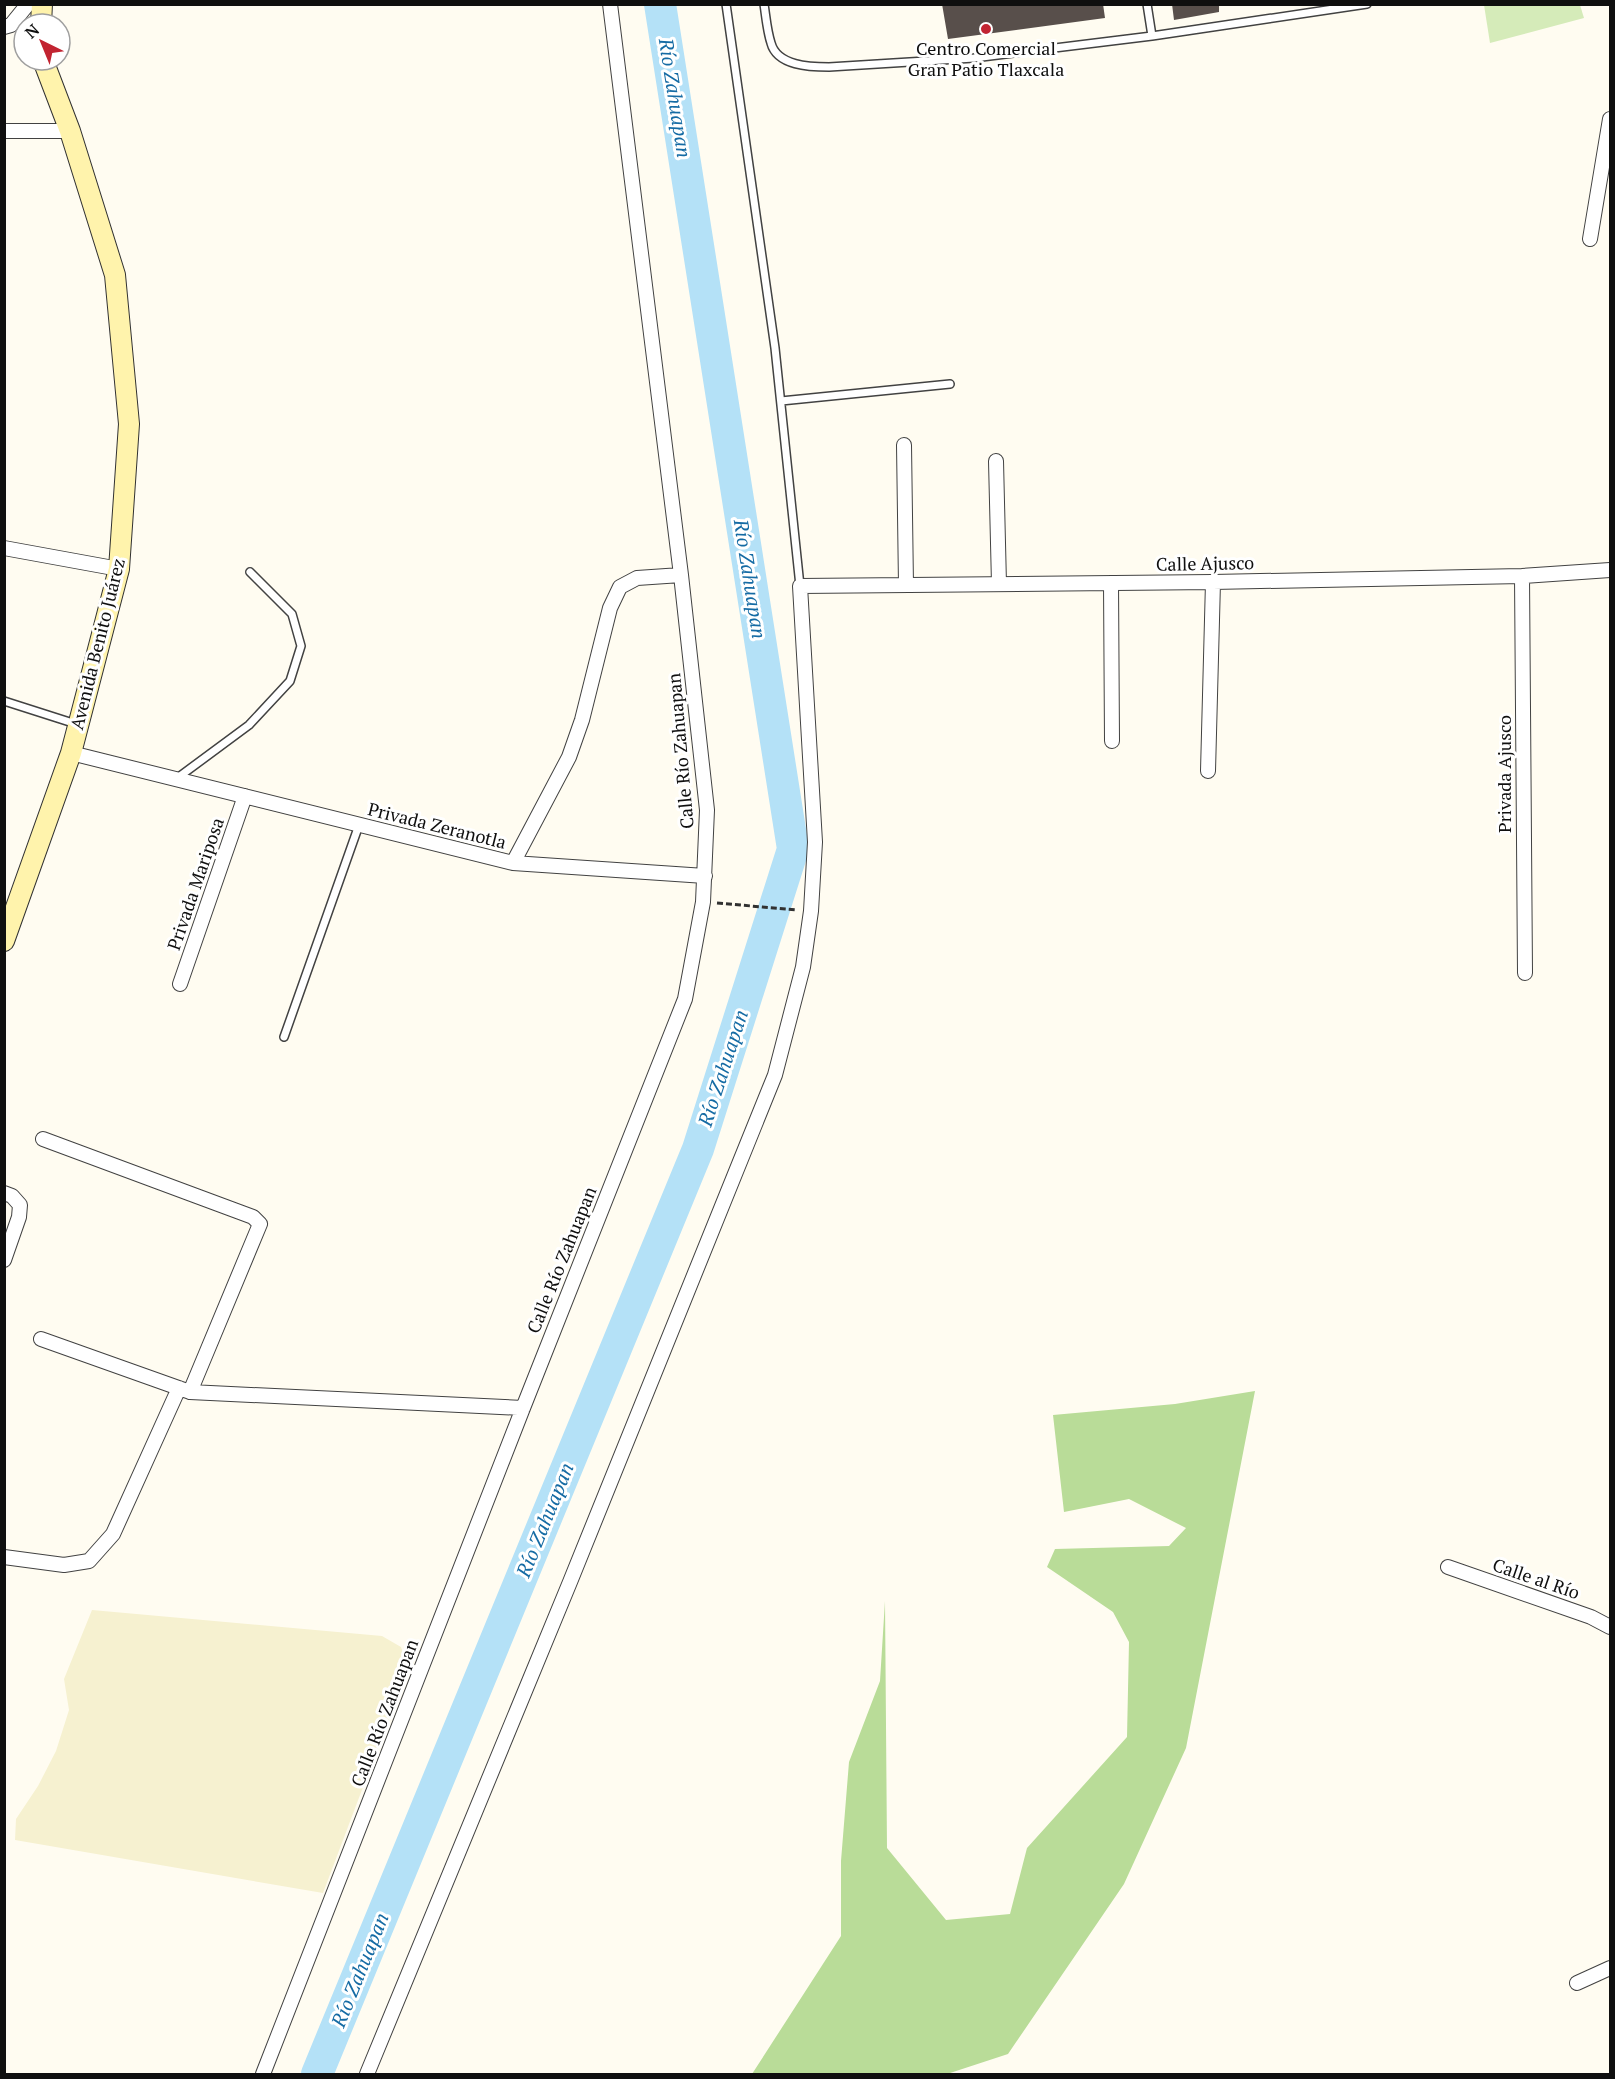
<svg xmlns="http://www.w3.org/2000/svg" width="1615" height="2079" font-family="'PT Serif',serif">
	<style>
		.farmland { fill: #f6f1d0 }
		.green { fill: #d5ebb9 }
		.forest { fill: #b9dc98 }
		.lines { fill: none; stroke-linecap: round; stroke-linejoin: round }
		.river { stroke: #b4e1f7; stroke-width: 32 }
		.building { fill: #584f4b }
		.lane-casing { stroke: #424242; stroke-width: 10 }
		.street-casing { stroke: #424242; stroke-width: 16 }
		.secondary-casing { stroke: #313131; stroke-width: 22 }
		.path { stroke: #313131; stroke-width: 3; stroke-dasharray: 6 3; stroke-linecap: butt }
		.lane { stroke: #fff; stroke-width: 7 }
		.street { stroke: #fff; stroke-width: 14 }
		.secondary { stroke: #fff3ac; stroke-width: 20 }
		.poi-dot { fill: #c22431; stroke: #fff; stroke-width: 2 }
		.labels { text-anchor: middle; stroke-width: 6; stroke-linejoin: round; paint-order: stroke }
		.poi-label { font-size: 18px; fill: #0f0f0f; stroke: #fff }
		.street-label { font-size: 18px; fill: #0f0f0f; stroke: #fff }
		.water-label { font-size: 20px; font-style: italic; fill: #156ba4; stroke: #fff }
	</style>
	<rect width="100%" height="100%" fill="#fffcf1"/>
	<path class="farmland" d="M 92,1610 L 382,1636 L 401,1647 L 408,1668 L 323,1893 L 15,1840 L 16,1819 L 38,1786 L 56,1751 L 69,1710 L 64,1679 Z"/>
	<path class="green" d="M 1484,5 L 1580,5 L 1584,18 L 1490,43 Z"/>
	<path class="forest" d="M 1255,1391 L 1186,1748 L 1124,1884 L 1008,2054 L 947,2074 L 752,2074 L 841,1936 L 841,1861 L 849,1762 L 880,1681 L 885,1601 L 887,1848 L 946,1920 L 1010,1914 L 1027,1848 L 1127,1737 L 1129,1642 L 1113,1612 L 1047,1567 L 1055,1549 L 1169,1546 L 1186,1528 L 1129,1499 L 1064,1512 L 1053,1415 L 1175,1404 Z"/>
	<g class="lines">
		<path class="river" d="M 317,2074 L 698,1149 L 793,849 L 660,4"/>
	</g>
	<path class="building" d="M 942,4 L 1103,4 L 1105,18 L 948,39 Z
		M 1172,4 L 1219,4 L 1219,12 L 1174,20 Z"/>
	<g class="lines">
		<g class="lane-casing">
			<path id="lane" d="M 726,4 L 775,348 L 800,586
				M 764,4 C 766,17 767,31 771,43 C 777,66 810,67 829,67 L 974,58 L 1152,36 L 1147,4
				M 1152,36 L 1367,4
				M 781,401 L 950,384
				M 4,701 L 76,724
				M 176,779 L 249,725 L 290,681 L 301,646 L 292,614 L 250,572
				M 284,1037 L 359,825"/>
		</g>
		<g class="street-casing">
			<path id="street" d="M 4,27 L 11,25 L 28,4
				M 4,131 L 70,131
				M 1590,239 L 1610,119
				M 904,445 L 906,585
				M 996,461 L 999,584
				M 4,548 L 119,569
				M 1522,576 L 1525,973
				M 1111,583 L 1112,741
				M 71,753 L 513,863 L 705,876
				M 1208,771 L 1213,582
				M 513,863 L 569,757 L 582,720 L 610,608 L 620,587 L 637,578 L 681,575
				M 180,984 L 245,796
				M 43,1139 L 253,1217 L 260,1224 L 190,1392
				M 4,1193 L 12,1196 L 20,1205 L 19,1217 L 4,1260
				M 41,1339 L 190,1392 L 523,1408
				M 4,1557 L 64,1565 L 89,1561 L 113,1534 L 179,1388
				M 1448,1567 L 1591,1617 L 1610,1627
				M 1577,1983 L 1610,1968
				M 263,2074 L 523,1408 L 685,999 L 703,902 L 707,810 L 681,575 L 610,4
				M 367,2074 L 570,1582 L 775,1075 L 803,967 L 811,911 L 815,842 L 800,586 L 1213,582 L 1522,576 L 1610,570"/>
		</g>
		<g class="secondary-casing">
			<path id="secondary" d="M 41,24 L 42,4
				M 4,941 L 71,753 L 119,569 L 129,424 L 115,275 L 70,131 L 43,60"/>
		</g>
		<path class="path" d="M 717,903 L 797,910"/>
		<use href="#lane" class="lane"/>
		<use href="#street" class="street"/>
		<use href="#secondary" class="secondary"/>
	</g>
	<circle class="poi-dot" cx="986" cy="29" r="6"/>
	<g class="labels">
		<g class="poi-label">
			<text x="986" y="55">Centro Comercial<tspan x="986" dy="21">Gran Patio Tlaxcala</tspan></text>
		</g>
		<g class="street-label">
			<text transform="translate(1205 564) rotate(-1)" y="6">Calle Ajusco</text>
			<text transform="translate(98 644) rotate(-76)" y="6">Avenida Benito Juárez</text>
			<text transform="translate(681 751) rotate(-95)" y="6">Calle Río Zahuapan</text>
			<text transform="translate(1505 774) rotate(-90)" y="6">Privada Ajusco</text>
			<text transform="translate(437 826) rotate(14)" y="6">Privada Zeranotla</text>
			<text transform="translate(196 884) rotate(-71)" y="6">Privada Mariposa</text>
			<text transform="translate(562 1260) rotate(-68)" y="6">Calle Río Zahuapan</text>
			<text transform="translate(1536 1579) rotate(19)" y="6">Calle al Río</text>
			<text transform="translate(385 1713) rotate(-69)" y="6">Calle Río Zahuapan</text>
		</g>
		<g class="water-label">
			<text transform="translate(675 98) rotate(81)" y="7">Río Zahuapan</text>
			<text transform="translate(750 579) rotate(81)" y="7">Río Zahuapan</text>
			<text transform="translate(723 1068) rotate(-72)" y="7">Río Zahuapan</text>
			<text transform="translate(545 1520) rotate(-68)" y="7">Río Zahuapan</text>
			<text transform="translate(360 1970) rotate(-68)" y="7">Río Zahuapan</text>
		</g>
	</g>
	<rect width="1615" height="2079" fill="none" stroke="#0f0f0f" stroke-width="12"/>
	<g transform="translate(42 42) rotate(317)"><circle r="28" fill="#ffffff" stroke="#9f9f9f" stroke-width="1.5"/>
	<path d="M0-4.5L10 22L0 15L-10 22Z" fill="#c22431"/>
	<text y="-9" font-size="16" font-weight="bold" text-anchor="middle" fill="#0f0f0f">N</text>
	</g>
</svg>
